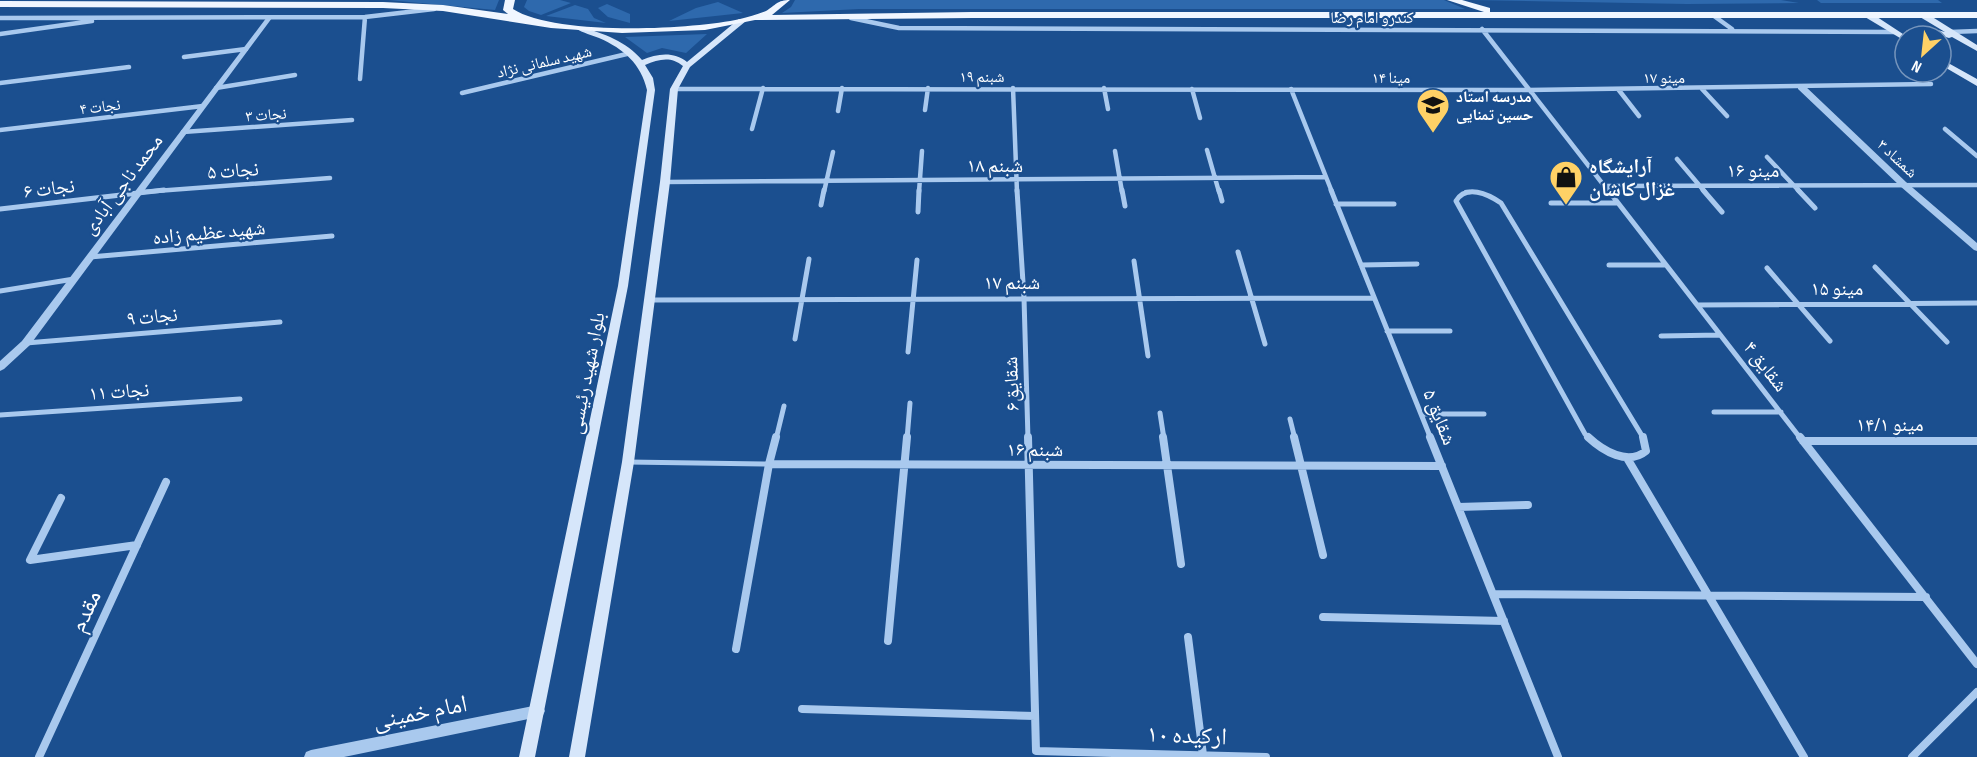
<svg xmlns="http://www.w3.org/2000/svg" width="1977" height="757" font-family="'Sofia Sans Condensed','Noto Naskh Arabic',sans-serif">
	<style>
		.green { fill: #2e69ad }
		.lines { fill: none; stroke-linecap: round; stroke-linejoin: round }
		.service { stroke: #a9c9ee; stroke-width: 5 }
		.minor-far2 { stroke: #a9c9ee; stroke-width: 4.5 }
		.minor-far1 { stroke: #a9c9ee; stroke-width: 5 }
		.minor { stroke: #a9c9ee; stroke-width: 8 }
		.tertiary { fill: #a9c9ee; fill-rule: evenodd }
		.secondary { fill: #d6e6fa; fill-rule: evenodd }
		.primary { fill: #f0f6ff; fill-rule: evenodd }
		.labels { text-anchor: middle; stroke-width: 4.5; stroke-linejoin: round; paint-order: stroke }
		.far-street-label { font-size: 16px; fill: #fff; stroke: #1b4f8f }
		.far-poi-label { font-size: 16px; font-weight: bold; fill: #fff; stroke: #1b4f8f; text-anchor: start }
		.street-label { font-size: 20px; fill: #fff; stroke: #1b4f8f }
		.poi-label { font-size: 20px; font-weight: bold; fill: #fff; stroke: #1b4f8f; text-anchor: start }
		.near-street-label { font-size: 24px; fill: #fff; stroke: #1b4f8f }
	</style>
	<rect width="100%" height="100%" fill="#1b4f8f"/>
	<path class="green" d="M 388,0 L 499,0 L 495,10 Z
		M 527,0 L 560,0 L 571,3 L 541,15 L 529,11 L 524,7 Z
		M 795,0 L 1444,0 L 1465,9 L 859,9 L 782,13 L 791,7 Z
		M 1471,0 L 1781,0 L 1799,3 L 1687,4 Z
		M 1817,0 L 1938,0 L 1942,3 L 1821,3 Z
		M 718,2 L 743,13 L 669,21 L 696,8 Z
		M 607,4 L 630,14 L 630,23 L 608,17 L 598,8 Z
		M 575,5 L 588,9 L 594,18 L 606,23 L 546,16 Z
		M 707,34 L 686,53 L 662,48 L 647,53 L 625,37 Z"/>
	<g class="lines">
		<path class="service" d="M 628,462 L 769,464"/>
		<path class="minor-far2" d="M 1714,16 L 1732,29
			M 0,18 L 365,17 L 434,9
			M 851,18 L 899,28 L 1894,32
			M 1482,29 L 1609,192
			M 1950,32 L 1977,31
			M 0,34 L 92,21
			M 184,57 L 246,49
			M 360,79 L 365,17
			M 0,83 L 129,67
			M 216,88 L 295,75
			M 1013,88 L 1017,192
			M 1104,88 L 1108,109
			M 674,89 L 1528,90 L 1931,84
			M 1192,89 L 1200,118
			M 1291,89 L 1332,192
			M 1618,89 L 1639,116
			M 1702,89 L 1727,116
			M 462,93 L 631,53
			M 925,110 L 928,88
			M 838,111 L 842,88
			M 752,129 L 763,88
			M 1945,129 L 1977,156
			M 0,130 L 203,106
			M 183,132 L 352,120
			M 1207,150 L 1219,192
			M 1115,151 L 1122,192
			M 1767,157 L 1800,192
			M 1677,159 L 1705,192
			M 665,182 L 1325,177
			M 1604,186 L 1977,185
			M 143,192 L 330,178
			M 824,192 L 833,152
			M 919,192 L 922,151
			M 1466,192 L 1470,192"/>
		<path class="minor-far1" d="M 1017,190 L 1024,298 L 1028,439
			M 1122,190 L 1125,206
			M 1219,190 L 1222,201
			M 1331,190 L 1431,439
			M 1608,190 L 1801,439
			M 1703,190 L 1722,212
			M 1798,190 L 1815,208
			M 1551,203 L 1617,203
			M 1336,204 L 1394,204
			M 821,205 L 824,190
			M 0,209 L 164,190
			M 918,212 L 919,190
			M 1238,252 L 1265,344
			M 90,257 L 332,236
			M 1134,261 L 1148,356
			M 1361,265 L 1417,264
			M 1609,265 L 1666,265
			M 1875,267 L 1947,342
			M 1767,268 L 1830,341
			M 0,291 L 74,279
			M 651,300 L 1374,298
			M 1697,305 L 1977,303
			M 1387,331 L 1450,331
			M 1661,336 L 1720,335
			M 795,339 L 809,259
			M 26,343 L 280,322
			M 908,352 L 917,260
			M 1714,412 L 1781,412
			M 1160,413 L 1164,439
			M 1421,414 L 1484,414
			M 0,415 L 240,399
			M 1290,419 L 1295,439
			M 776,439 L 784,406
			M 907,439 L 910,403
			M 1590,439 L 1585,434 L 1456,201 C 1466,184 1488,194 1501,203 L 1644,439"/>
		<path class="minor" d="M 1028,437 L 1036,751 L 1266,757
			M 1163,437 L 1181,564
			M 1294,437 L 1323,555
			M 1430,437 L 1558,757
			M 1588,437 C 1603,451 1628,466 1646,451 L 1643,437
			M 1800,437 L 1977,664
			M 1803,441 L 1977,441
			M 1627,458 L 1804,757
			M 769,464 L 1442,466
			M 61,498 L 30,560 L 137,545
			M 1458,507 L 1528,505
			M 1493,594 L 1926,597
			M 1323,617 L 1504,621
			M 1188,637 L 1203,755
			M 888,641 L 907,437
			M 736,649 L 769,464 L 776,437
			M 802,709 L 1035,716
			M 39,757 L 166,482
			M 1912,757 L 1977,692"/>
		<path class="tertiary" d="M 267,17 L 272,18 L 30,345 L 4,369 L 0,371 L 0,361 L 22,341 Z
			M 1798,85 L 1804,85 L 1906,182 L 1977,243 L 1977,251 L 1974,250 L 1900,186 L 1798,89 Z
			M 538,705 L 543,707 L 545,711 L 543,715 L 538,717 L 344,757 L 304,757 L 306,752 L 311,750 Z"/>
		<path class="secondary" d="M 1865,13 L 1871,13 L 1906,36 L 1905,41 L 1865,17 Z
			M 1920,13 L 1926,13 L 1977,45 L 1977,51 L 1952,37 L 1949,38 L 1932,33 L 1914,33 L 1914,36 L 1906,36 L 1906,31 C 1917,26 1933,29 1945,32 L 1920,17 Z
			M 739,19 L 746,21 L 690,67 L 678,89 L 670,182 L 634,462 L 585,757 L 569,757 L 622,462 L 660,182 L 670,89 L 683,66 C 671,56 659,59 645,65 L 653,78 L 655,90 L 628,286 L 535,757 L 519,757 L 618,286 L 647,90 C 641,64 624,49 599,38 C 592,35 583,33 577,29 L 581,27 C 603,33 627,42 642,60 C 657,54 673,51 687,62 Z
			M 1941,59 L 1977,79 L 1977,86 L 1941,65 Z"/>
		<path class="primary" d="M 505,0 L 515,0 L 513,9 C 555,36 690,30 740,19 C 748,17 759,14 766,11 C 776,5 777,0 790,0 L 772,15 L 972,12 L 1484,12 L 1447,0 L 1462,0 L 1490,8 L 1490,12 L 1977,12 L 1977,18 L 972,18 L 755,20 L 705,30 L 622,33 L 551,28 L 443,11 L 383,8 L 0,7 L 0,1 L 383,2 L 443,5 L 508,14 L 503,10 Z"/>
	</g>
	<defs>
		<g id="school-pin" transform="scale(1.725)"><path d="M0 17L-7.5 6A9.5 9.5 0 1 1 7.5 6Z" fill="#ffd166" stroke="#1b4f8f"/><path d="M0-5L7-2L0 1L-7-2ZM-4 1L0 2.5L4 1V4Q0 6-4 4Z" fill="#111"/></g>
		<g id="shop-pin" transform="scale(1.725)"><path d="M0 17L-7.5 6A9.5 9.5 0 1 1 7.5 6Z" fill="#ffd166" stroke="#1b4f8f"/><path d="M-5-2.5h2.3a2.7 3.5 0 0 1 5.4 0H5L5.5 6h-11ZM-1.5-2.5h3a1.5 2.3 0 0 0-3 0Z" fill="#111"/></g>
	</defs>
	<g fill-rule="evenodd">
		<use href="#school-pin" x="1433" y="105"/>
		<use href="#shop-pin" x="1566" y="177"/>
	</g>
	<g class="labels">
		<g class="far-street-label">
			<text x="1372" y="23">کندرو امام رضا</text>
			<text transform="translate(544 61) rotate(-13)" y="6">شهید سلمانی نژاد</text>
			<text x="982" y="82">شبنم ۱۹</text>
			<text x="1391" y="83">مینا ۱۴</text>
			<text x="1664" y="83">مینو ۱۷</text>
			<text transform="translate(100 106) rotate(-7)" y="6">نجات ۴</text>
			<text transform="translate(266 114) rotate(-4)" y="6">نجات ۳</text>
			<text transform="translate(1898 158) rotate(43)" y="6">شمشاد ۳</text>
		</g>
		<g class="far-poi-label">
			<text x="1456" y="102">مدرسه استاد<tspan x="1456" dy="18">حسین تمنایی</tspan></text>
		</g>
		<g class="street-label">
			<text x="995" y="172">شبنم ۱۸</text>
			<text transform="translate(233 170) rotate(-4)" y="7">نجات ۵</text>
			<text x="1753" y="177">مینو ۱۶</text>
			<text transform="translate(122 184) rotate(-53)" y="7">محمد ناجی آبادی</text>
			<text transform="translate(49 188) rotate(-7)" y="7">نجات ۶</text>
			<text transform="translate(209 232) rotate(-5)" y="7">شهید عظیم زاده</text>
			<text x="1012" y="289">شبنم ۱۷</text>
			<text x="1837" y="295">مینو ۱۵</text>
			<text transform="translate(152 316) rotate(-5)" y="7">نجات ۹</text>
			<text transform="translate(1766 366) rotate(52)" y="7">شقایق ۴</text>
			<text transform="translate(586 373) rotate(-79)" y="7">بلوار شهید رئیسی</text>
			<text transform="translate(1011 384) rotate(-92)" y="7">شقایق۶</text>
			<text transform="translate(119 391) rotate(-4)" y="7">نجات ۱۱</text>
			<text transform="translate(1440 417) rotate(68)" y="7">شقایق ۵</text>
			<text x="1890" y="431">مینو ۱۴/۱</text>
			<text x="1035" y="456">شبنم ۱۶</text>
		</g>
		<g class="poi-label">
			<text x="1589" y="173">آرایشگاه<tspan x="1589" dy="23">غزال کاشان</tspan></text>
		</g>
		<g class="near-street-label">
			<text transform="translate(85 611) rotate(-65)" y="8">مقدم</text>
			<text transform="translate(420 712) rotate(-11)" y="8">امام خمینی</text>
			<text transform="translate(1187 735) rotate(2)" y="8">ارکیده ۱۰</text>
		</g>
	</g>
	<g transform="translate(1923 54) rotate(207)"><circle r="28" fill="#1b4f8f" stroke="#7695bc" stroke-width="1.5"/>
	<path d="M0-4.5L10 22L0 15L-10 22Z" fill="#ffd166"/>
	<text y="-9" font-size="16" font-weight="bold" text-anchor="middle" fill="#ffffff">N</text>
	</g>
</svg>
